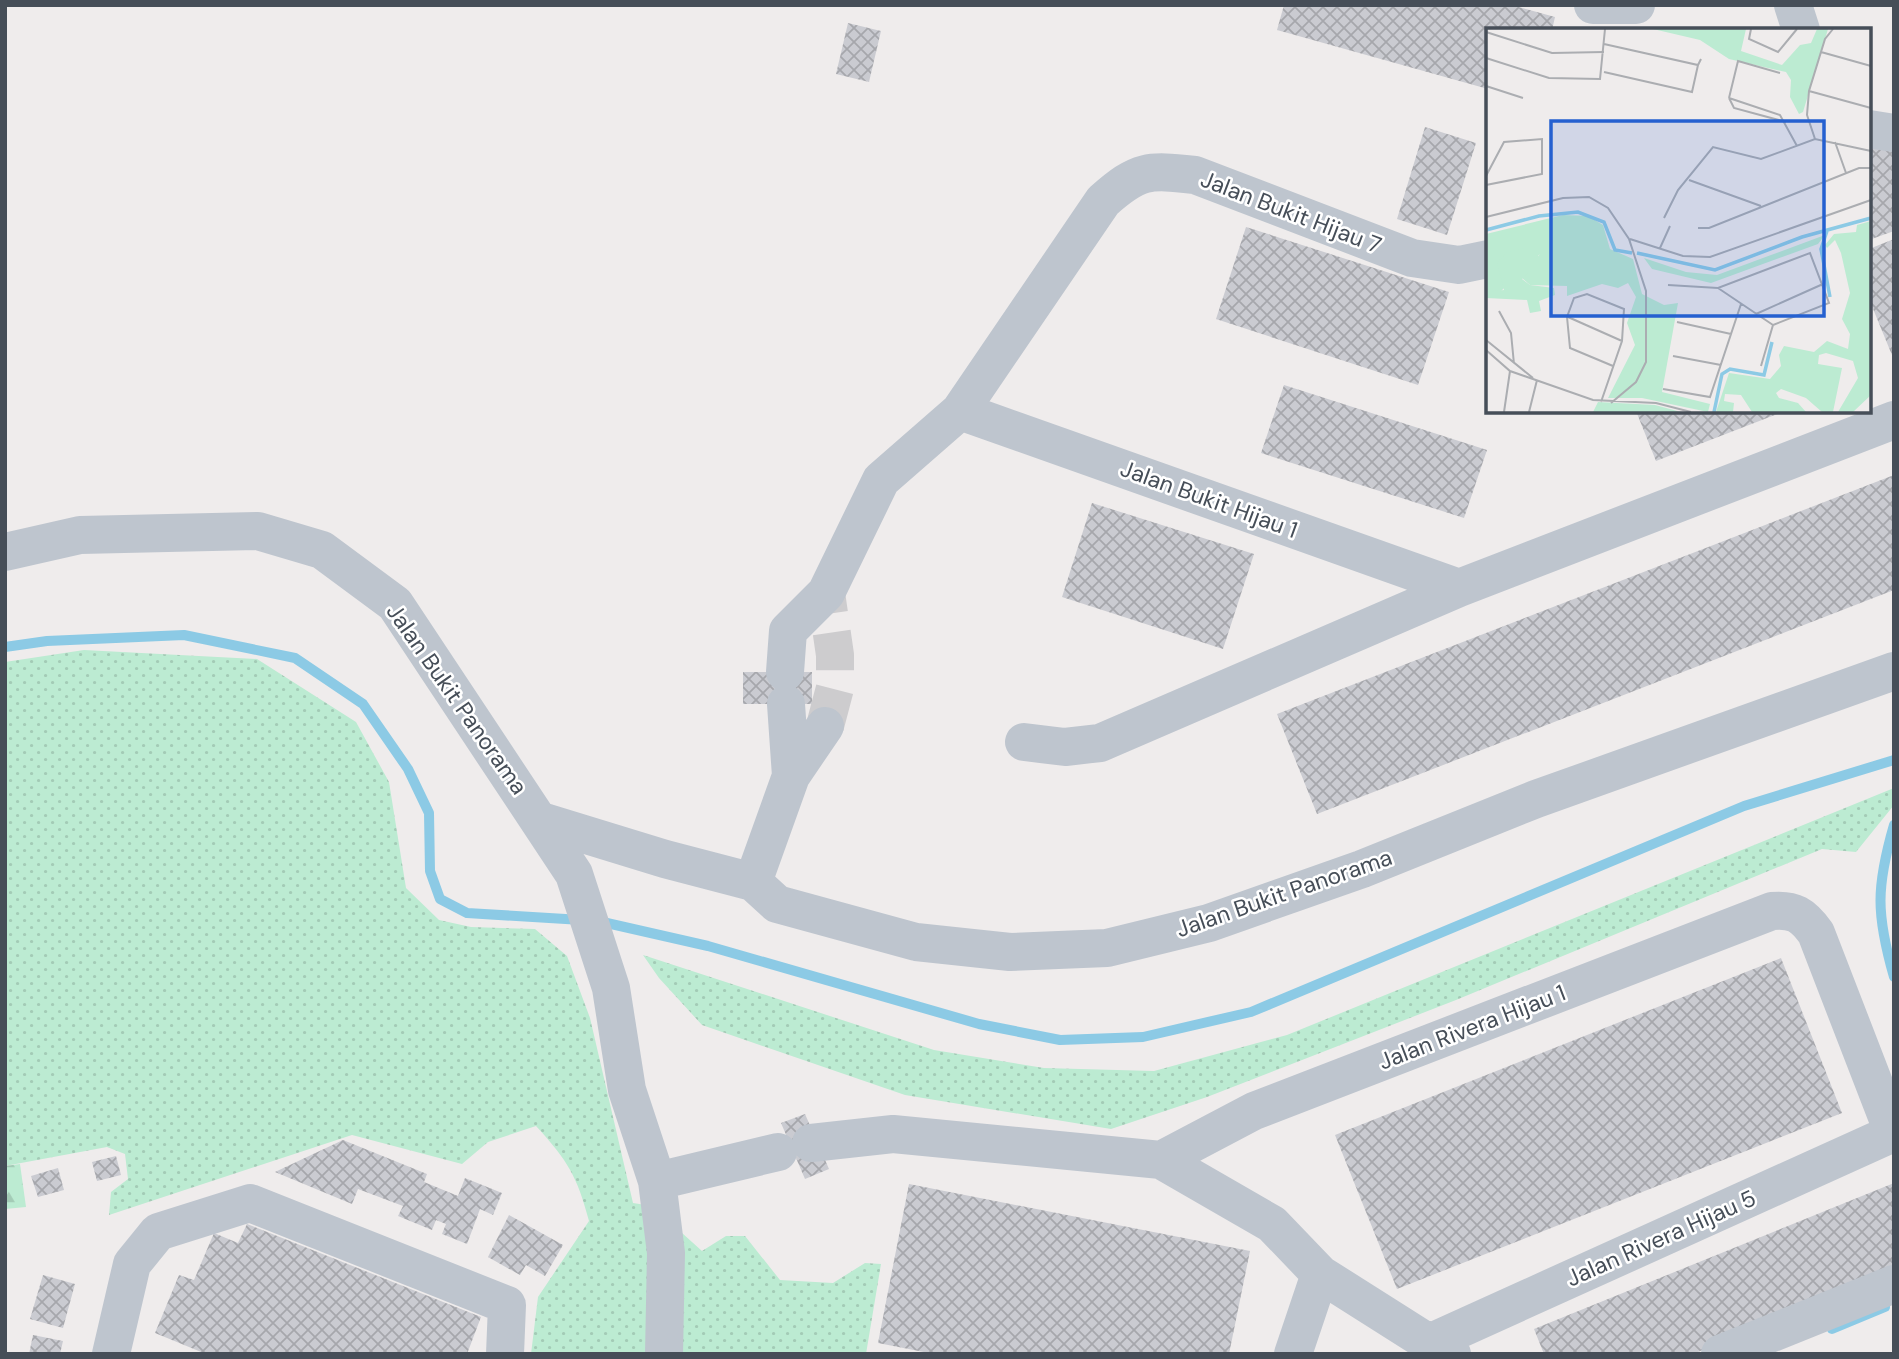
<svg xmlns="http://www.w3.org/2000/svg" width="1899" height="1359" font-family="'DM Sans',sans-serif">
	<style>
		.grass { fill: url(#grass-dots) }
		.forest { fill: url(#forest-firs) }
		.lines { fill: none; stroke-linecap: round; stroke-linejoin: round }
		.stream { stroke: #8ccae5; stroke-width: 10 }
		.building { fill: url(#building-cross-hatch) }
		.minor-tunnel { stroke: #cdccce; stroke-width: 38; stroke-dasharray: 38 19; stroke-linecap: butt }
		.minor { stroke: #bec5ce; stroke-width: 38 }
		.labels { text-anchor: middle; stroke-width: 5; stroke-linejoin: round; paint-order: stroke }
		.street-label { font-size: 23px; fill: #464e58; stroke: #fff }
		.inset-river { fill: none; stroke: #8ccae5; stroke-width: 3.5 }
		.inset-road { fill: none; stroke: #abadb1; stroke-width: 2 }
		.view { fill: #2560d0; fill-opacity: 0.15; stroke: #2560d0; stroke-width: 3.5 }
		.inset-edge { fill: none; stroke: #464e58; stroke-width: 3.5 }
	</style>
	<defs>
		<pattern id="grass-dots" width="8" height="8" patternUnits="userSpaceOnUse" patternTransform="scale(1.75)"><rect width="8" height="8" fill="#bcebd2"/><path d="M2 2h.1M6 6h.1" fill="none" stroke="#a3cbb6" stroke-width="1.8" stroke-linecap="round"/></pattern>
		<pattern id="forest-firs" width="22" height="20" patternUnits="userSpaceOnUse" patternTransform="scale(1.75)"><rect width="22" height="20" fill="#bcebd2"/><path d="M5 1l3.5 6h-7zM16 11l3.5 6h-7z" fill="#a3cbb6"/></pattern>
		<pattern id="building-cross-hatch" width="8" height="8" patternUnits="userSpaceOnUse" patternTransform="scale(1.75)"><rect width="8" height="8" fill="#cacbd1"/><path d="M0 0l8 8M0 8l8-8" fill="none" stroke="#a6a7ac"/></pattern>
	</defs>
	<rect width="100%" height="100%" fill="#efecec"/>
	<path class="grass" d="M 84,650 L 257,659 L 356,722 L 389,782 L 406,888 L 439,920 L 471,927 L 535,929 L 567,956 L 590,1018 L 633,1203 L 652,1206 L 702,1251 L 726,1236 L 745,1236 L 780,1280 L 833,1283 L 865,1263 L 881,1264 L 866,1354 L 531,1354 L 538,1297 L 589,1221 C 577,1176 568,1161 536,1126 L 488,1142 L 462,1164 L 352,1135 L 109,1215 L 111,1192 L 128,1179 L 125,1154 L 107,1147 L 5,1166 L 5,662 Z
		M 1894,788 L 1894,805 L 1856,852 L 1822,849 L 1456,1000 L 1207,1097 L 1111,1129 L 905,1095 L 702,1025 L 659,978 L 643,955 L 934,1050 L 1044,1068 L 1154,1071 L 1287,1035 Z"/>
	<path class="forest" d="M 20,1164 L 26,1207 L 5,1209 L 5,1166 Z"/>
	<g class="lines">
		<path class="stream" d="M 5,647 L 47,641 L 184,635 L 295,658 L 363,704 L 408,769 L 429,813 L 430,871 L 440,899 L 467,913 L 582,920
			M 1894,825 C 1876,887 1876,914 1894,977
			M 598,921 L 708,946 L 979,1024 L 1060,1040 L 1143,1037 L 1251,1012 L 1744,806 L 1894,760
			M 1832,1329 L 1885,1307"/>
	</g>
	<path class="building" d="M 1284,5 L 1511,5 L 1555,17 L 1552,30 L 1488,30 L 1488,89 L 1277,30 Z
		M 848,23 L 881,31 L 869,82 L 836,74 Z
		M 1425,127 L 1476,143 L 1447,235 L 1397,219 Z
		M 1869,147 L 1894,151 L 1894,231 L 1869,240 Z
		M 1246,227 L 1449,292 L 1418,385 L 1216,319 Z
		M 1894,239 L 1894,360 L 1869,299 L 1869,249 Z
		M 1284,385 L 1487,450 L 1464,518 L 1261,453 Z
		M 1636,411 L 1785,411 L 1656,461 Z
		M 1894,475 L 1894,590 L 1317,814 L 1277,714 Z
		M 1092,503 L 1254,554 L 1223,649 L 1062,597 Z
		M 743,672 L 812,672 L 812,704 L 743,704 Z
		M 1781,958 L 1842,1113 L 1397,1289 L 1335,1135 Z
		M 805,1114 L 829,1169 L 805,1179 L 781,1123 Z
		M 343,1140 L 427,1174 L 424,1182 L 458,1196 L 465,1178 L 502,1193 L 493,1215 L 480,1209 L 467,1244 L 442,1234 L 446,1224 L 436,1220 L 432,1230 L 398,1216 L 403,1206 L 358,1189 L 352,1204 L 275,1172 Z
		M 116,1156 L 121,1175 L 97,1181 L 92,1162 Z
		M 58,1168 L 64,1190 L 38,1197 L 31,1176 Z
		M 1894,1183 L 1894,1272 L 1693,1354 L 1544,1354 L 1534,1329 Z
		M 909,1184 L 1250,1251 L 1229,1354 L 934,1354 L 878,1343 Z
		M 509,1215 L 563,1245 L 545,1276 L 526,1265 L 520,1275 L 488,1257 Z
		M 247,1224 L 481,1317 L 467,1354 L 206,1354 L 155,1333 L 179,1275 L 194,1280 L 214,1233 L 238,1243 Z
		M 43,1275 L 75,1284 L 63,1328 L 30,1319 Z
		M 33,1335 L 63,1341 L 60,1354 L 29,1354 Z"/>
	<g class="lines">
		<path class="minor-tunnel" d="M 825,726 L 835,688 L 835,655 L 826,593"/>
		<path class="minor" d="M 1593,5 L 1636,5
			M 1793,5 L 1801,30
			M 1869,129 L 1894,133
			M 960,411 L 1459,588
			M 5,552 L 80,535 L 258,531 L 322,550 L 395,604 L 574,874 L 611,988 L 627,1090 L 657,1181 L 666,1253 L 664,1354
			M 785,672 L 788,631 L 826,593 L 881,480 L 960,411 L 1103,201 C 1139,169 1148,170 1195,175 L 1412,258 L 1459,265 L 1488,259
			M 786,704 L 791,776
			M 1024,742 L 1065,747 L 1100,743 L 1459,588 L 1894,420
			M 541,821 L 665,859 L 753,882 L 777,904 L 916,942 L 1010,952 L 1107,948 L 1209,923 L 1362,869 L 1536,799 L 1894,671
			M 753,882 L 791,776 L 825,726
			M 811,1143 L 893,1134 L 1161,1160 L 1254,1111 L 1772,911 C 1794,909 1803,915 1816,933 L 1894,1135
			M 1161,1160 L 1272,1224 L 1320,1274 L 1429,1343 L 1452,1354
			M 657,1181 L 778,1152
			M 1429,1343 L 1893,1133
			M 111,1354 L 132,1264 L 158,1232 L 250,1203 L 507,1305 L 505,1354
			M 1293,1354 L 1320,1274
			M 1720,1354 L 1894,1284"/>
	</g>
	<g class="labels">
		<g class="street-label">
			<text transform="translate(1291 212) rotate(21)" y="8">Jalan Bukit Hijau 7</text>
			<text transform="translate(1209 499) rotate(20)" y="8">Jalan Bukit Hijau 1</text>
			<text transform="translate(457 699) rotate(55)" y="8">Jalan Bukit Panorama</text>
			<text transform="translate(1284 893) rotate(-19)" y="8">Jalan Bukit Panorama</text>
			<text transform="translate(1472 1027) rotate(-21)" y="8">Jalan Rivera Hijau 1</text>
			<text transform="translate(1661 1238) rotate(-24)" y="8">Jalan Rivera Hijau 5</text>
		</g>
	</g>
	<g transform="translate(1486 28)">
		<rect width="385" height="385" fill="#efecec"/>
		<path d="M 77,187 L 102,188 L 117,197 L 124,221 L 147,231 L 156,266 L 178,277 L 192,275 L 176,364 L 224,376 L 222,384 L 156,370 L 122,370 L 149,317 L 141,295 L 150,269 L 142,255 L 132,260 L 116,256 L 81,268 L 81,258 L 44,257 L 36,250 L 54,226 L 14,264 L 0,264 L 0,206 ZM 385,193 L 385,367 L 367,384 L 352,384 L 372,350 L 367,333 L 340,325 L 333,327 L 332,336 L 356,340 L 347,384 L 336,384 L 320,370 L 295,361 L 290,365 L 293,370 L 312,375 L 320,384 L 266,384 L 255,367 L 239,366 L 238,373 L 248,375 L 247,384 L 230,384 L 243,345 L 284,351 L 295,338 L 293,327 L 298,318 L 328,324 L 341,313 L 362,321 L 364,306 L 356,291 L 364,265 L 355,225 L 349,212 L 341,220 L 339,217 L 348,206 L 370,204 L 371,197 ZM 339,207 L 332,216 L 225,255 L 166,241 L 158,230 L 200,244 L 231,247 ZM 112,374 L 169,377 L 195,384 L 107,384 Z" fill="#bcebd2"/>
		<path d="M 167,1 L 260,1 L 255,23 L 296,37 L 314,17 L 325,15 L 331,1 L 342,1 L 317,84 L 313,86 L 304,69 L 305,52 L 300,44 L 243,31 L 214,12 ZM 40,220 L 61,234 L 55,244 L 43,244 L 36,251 L 44,257 L 68,260 L 69,267 L 53,273 L 55,283 L 44,285 L 41,272 L 0,270 L 0,264 L 18,262 L 11,235 L 20,225 Z" fill="#bcebd2"/>
		<path class="inset-river" d="M 0,202 L 53,188 L 92,184 L 118,194 L 129,222 L 146,225M 341,203 L 335,221 L 344,269M 151,225 L 229,242 L 316,209 L 385,190M 228,384 L 236,346 L 244,341 L 278,347 L 286,314"/>
		<path class="inset-road" d="M 265,1 L 263,11 L 292,24 L 311,1M 0,4 L 66,25 L 118,24M 118,16 L 212,37 L 215,31M 335,24 L 385,38M 0,30 L 63,50 L 114,51 L 119,1M 118,44 L 206,64 L 212,37M 0,58 L 37,70M 323,63 L 385,80M 243,70 L 294,87 L 311,118M 243,70 L 252,33 L 294,45M 243,70 L 248,80 L 300,94M 329,111 L 321,87 L 323,63 L 339,11 L 347,1M 349,114 L 360,145M 0,148 L 18,114 L 56,111 L 56,146 L 0,157M 203,152 L 275,178M 0,189 L 77,170 L 103,169 L 122,180 L 143,211 L 160,263 L 160,334 L 150,354 L 125,375M 178,190 L 192,162 L 227,119 L 275,131 L 329,111 L 385,123M 212,200 L 223,200 L 373,140 L 385,140M 144,211 L 197,228 L 224,229 L 385,172M 174,220 L 184,198M 182,257 L 232,260 L 324,225 L 343,275 L 287,297 L 275,338M 232,260 L 287,297M 13,283 L 25,305 L 28,336M 270,286 L 337,256M 82,289 L 136,313M 191,294 L 245,306M 0,312 L 47,350M 0,322 L 24,343 L 107,372 L 170,375 L 205,384M 187,328 L 235,337M 177,361 L 224,369 L 255,276M 115,374 L 136,313 L 138,281 L 101,266 L 88,270 L 81,289 L 84,320 L 127,338M 18,384 L 24,343M 43,384 L 51,352"/>
		<path class="view" d="M 65,93 L 338,93 L 338,288 L 65,288 Z"/>
		<rect width="385" height="385" class="inset-edge"/>
	</g>
	<rect width="1899" height="1359" fill="none" stroke="#464e58" stroke-width="14"/>
</svg>
